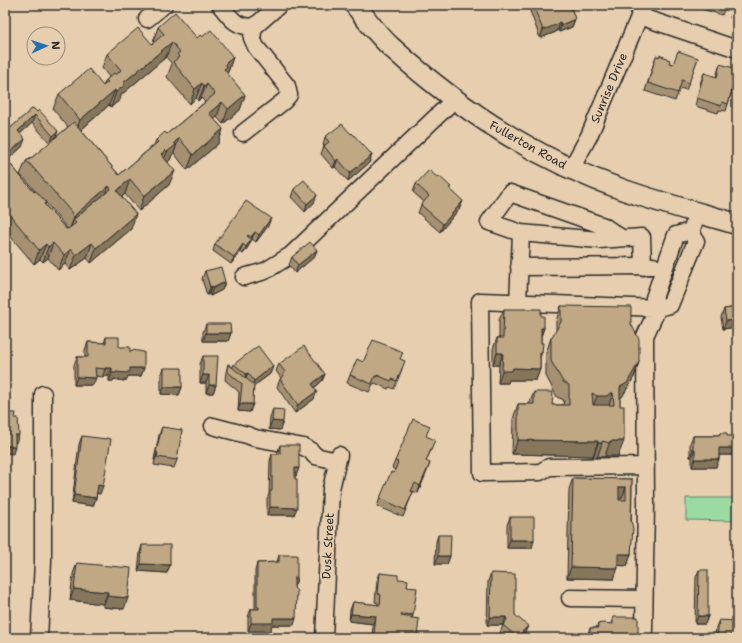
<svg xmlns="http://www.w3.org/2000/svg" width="742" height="643" font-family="'Shantell Sans',sans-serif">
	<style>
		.green { fill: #9bdaa2; stroke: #638266 }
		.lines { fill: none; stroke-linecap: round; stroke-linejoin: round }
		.minor-casing { stroke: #2b2b2b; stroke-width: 19 }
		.major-casing { stroke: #2b2b2b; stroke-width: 23 }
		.minor { stroke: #e6ceaf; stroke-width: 16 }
		.major { stroke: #e6ceaf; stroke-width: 20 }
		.wall { fill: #a59072; stroke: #2b2b2b; fill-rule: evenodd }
		.shaded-wall { fill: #86765c; stroke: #2b2b2b }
		.building { fill: #c0a884; stroke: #2b2b2b; fill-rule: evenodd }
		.labels { text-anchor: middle; stroke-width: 4; stroke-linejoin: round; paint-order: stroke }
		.street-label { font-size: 12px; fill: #2b2b2b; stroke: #e6ceaf }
	</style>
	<rect width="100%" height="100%" fill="#e6ceaf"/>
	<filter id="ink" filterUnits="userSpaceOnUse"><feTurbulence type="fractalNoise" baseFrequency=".025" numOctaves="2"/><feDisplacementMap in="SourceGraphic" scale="8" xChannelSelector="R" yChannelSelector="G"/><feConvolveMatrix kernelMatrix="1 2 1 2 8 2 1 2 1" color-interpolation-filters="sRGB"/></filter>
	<g filter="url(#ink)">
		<path class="green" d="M 686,498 L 735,498 L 735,521 L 686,520 Z"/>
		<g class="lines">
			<g class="minor-casing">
				<path id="minor" d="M 220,5 C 232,19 234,26 254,27
					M 639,16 L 737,49
					M 147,19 L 164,5
					M 243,133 L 284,101 L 289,95 L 287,86 L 256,47 L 252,38 L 254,27 L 279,5
					M 571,169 L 589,136 L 644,5
					M 691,231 L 676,235 L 654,298 L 658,308 L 670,305 L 696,241 L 691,231 L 698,213
					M 620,237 L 604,226 L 510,193 L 489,222 L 521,233 L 599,240 L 642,237 L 643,267
					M 519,267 L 653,266
					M 244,277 L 265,271 L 291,255 L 455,99
					M 518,303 L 521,233
					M 213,426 L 247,435 L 255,438 L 304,447 L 311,451 L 315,456 L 337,461
					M 570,598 L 644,599
					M 644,631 L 646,503 L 645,336 L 658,308 L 480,301 L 482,473 L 540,472 L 549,467 L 646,466
					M 39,638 L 43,562 L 43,394
					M 324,638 L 331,489 L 339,455"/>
			</g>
			<g class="major-casing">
				<path id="major" d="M 355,5 C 366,19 377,34 390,46 C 458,108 537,160 624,190 C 661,203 699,213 737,224"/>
			</g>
			<use href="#minor" class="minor"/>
			<use href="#major" class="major"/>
		</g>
		<path class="wall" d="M 532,5 L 570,5 L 575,19 L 572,27 L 559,32 L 558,30 L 556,30 L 556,32 L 540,38 L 530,11 Z
			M 703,5 L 726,5 L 722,15 L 702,9 Z
			M 734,5 L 737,5 L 737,20 L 730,18 Z
			M 158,27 L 197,38 L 202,37 L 233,57 L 228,72 L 226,73 L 245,95 L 240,110 L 223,124 L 217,117 L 214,119 L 223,129 L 218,144 L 187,170 L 174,153 L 172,155 L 170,160 L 168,162 L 169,185 L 139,211 L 125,194 L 122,197 L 131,229 L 91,263 L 87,258 L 70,270 L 65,264 L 58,270 L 48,258 L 43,262 L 40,259 L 34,264 L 5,230 L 5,133 L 33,108 L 55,138 L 68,127 L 53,109 L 59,94 L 103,86 L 106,80 L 109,77 L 102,68 L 107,54 L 152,44 L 154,43 L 153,42 ZM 166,57 L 172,64 L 167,77 L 190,104 L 196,98 L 198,101 L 201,98 L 205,102 L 167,134 L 156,140 L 154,145 L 119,175 L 81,130 L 109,105 L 111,107 L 120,100 L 121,95 ZM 32,123 L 50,143 L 30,159 L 26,161 L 20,175 L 25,179 L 35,191 L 34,192 L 7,160 L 22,147 L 20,134 ZM 46,203 L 66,227 L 67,229 L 66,229 L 45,205 Z
			M 656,56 L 667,59 L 669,63 L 673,64 L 698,58 L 686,90 L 680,88 L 675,101 L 645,91 Z
			M 720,64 L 735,87 L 733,95 L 731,94 L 726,111 L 719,110 L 718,113 L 695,106 L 701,81 L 704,73 L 716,77 Z
			M 351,134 L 372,155 L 369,163 L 348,181 L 335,167 L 333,168 L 321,154 L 324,146 L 323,145 L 325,137 Z
			M 416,184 L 450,189 L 460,208 L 440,232 L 418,213 L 421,205 L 424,202 L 413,192 Z
			M 294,189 L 314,203 L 305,212 L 291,197 Z
			M 268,226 L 256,242 L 252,239 L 248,247 L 243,254 L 240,252 L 231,264 L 213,251 L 215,244 Z
			M 317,250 L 314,257 L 295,273 L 289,265 L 292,257 Z
			M 205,271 L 225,282 L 222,290 L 210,296 L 209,294 L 207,295 L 202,279 Z
			M 561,306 L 631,324 L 639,362 L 634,377 L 622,397 L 620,398 L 618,456 L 605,456 L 605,457 L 597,456 L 597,458 L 593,457 L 593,456 L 512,454 L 513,419 L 518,404 L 529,404 L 534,392 L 552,405 L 563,405 L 564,400 L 557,397 L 546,376 L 546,353 L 551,338 L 556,331 L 556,321 Z
			M 737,307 L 737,327 L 723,329 L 721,317 L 724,309 Z
			M 504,309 L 541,316 L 544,328 L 541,337 L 541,343 L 542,352 L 540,358 L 540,369 L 536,380 L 509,380 L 508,383 L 498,383 L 499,365 L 493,365 L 493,349 L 497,338 L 499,338 L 499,320 Z
			M 206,324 L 231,333 L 228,341 L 203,341 L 203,332 Z
			M 106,337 L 119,347 L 130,352 L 144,368 L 141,376 L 128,376 L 127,380 L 124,380 L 124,381 L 114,379 L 113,381 L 109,381 L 109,376 L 103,376 L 103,377 L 96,376 L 93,385 L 74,385 L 74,365 L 77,357 L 85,357 L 85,350 L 88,342 L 104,343 Z
			M 203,356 L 216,385 L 213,393 L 206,393 L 206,383 L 200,383 L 200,364 Z
			M 400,359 L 402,369 L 394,389 L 389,387 L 388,389 L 375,383 L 374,384 L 373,384 L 369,392 L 347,383 L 350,375 L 363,362 Z
			M 228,364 L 233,367 L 234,364 L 273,366 L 270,374 L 254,386 L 250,412 L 238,411 L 239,392 L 225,380 L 226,372 Z
			M 279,364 L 325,374 L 322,381 L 314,388 L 314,399 L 295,413 L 277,387 L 280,379 L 281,378 L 276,371 Z
			M 164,368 L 182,387 L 179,395 L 161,394 L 161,375 Z
			M 273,409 L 280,430 L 269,429 L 270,417 Z
			M 162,427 L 177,460 L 174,468 L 154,465 L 155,460 L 154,460 L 159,435 Z
			M 720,433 L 727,436 L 734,448 L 732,455 L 719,455 L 719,459 L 716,467 L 692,467 L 692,457 L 690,457 L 690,443 L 693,436 L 713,436 L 713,435 L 719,435 Z
			M 82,436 L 100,494 L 97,493 L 96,498 L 93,506 L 72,503 L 79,444 Z
			M 426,436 L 432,448 L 426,461 L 427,471 L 418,493 L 412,491 L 411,492 L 413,492 L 403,517 L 377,506 L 380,498 L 395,470 L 392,468 L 395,461 Z
			M 280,445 L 296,476 L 295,476 L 294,515 L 267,515 L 267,499 L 269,494 L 270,461 L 272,454 L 277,454 Z
			M 737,461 L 737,486 L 735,486 L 736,465 Z
			M 573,478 L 632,479 L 631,554 L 627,566 L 618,565 L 614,579 L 567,578 L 569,489 Z
			M 510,517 L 532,548 L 507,548 L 507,525 Z
			M 438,535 L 450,556 L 447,564 L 435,564 L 436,542 Z
			M 142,545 L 170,565 L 167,573 L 138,571 L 140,552 Z
			M 279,555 L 297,578 L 295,585 L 294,585 L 294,625 L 272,625 L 270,631 L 248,631 L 248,617 L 251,609 L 255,609 L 255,571 L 257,563 L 277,562 Z
			M 77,563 L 124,609 L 103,607 L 103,604 L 70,600 L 73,574 Z
			M 699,570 L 708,616 L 705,624 L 695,624 L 696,577 Z
			M 380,573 L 398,579 L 407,587 L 412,618 L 417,638 L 372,638 L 373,624 L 349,621 L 350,610 L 353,602 L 378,605 L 378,603 L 375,602 L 377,580 Z
			M 491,573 L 515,615 L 525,633 L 521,638 L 506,638 L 500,633 L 503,625 L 487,625 L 488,581 Z
			M 613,617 L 638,638 L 586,638 L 590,628 L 596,628 L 598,624 L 611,624 Z
			M 719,620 L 737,638 L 715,638 L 716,627 Z"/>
		<path class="shaded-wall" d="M 575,19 L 572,27 L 559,32 L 561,25 Z
			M 560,22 L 558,30 L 556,30 L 556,32 L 540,38 L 543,30 Z
			M 172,42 L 166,57 L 121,95 L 120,100 L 111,107 L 116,92 L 123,83 Z
			M 233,57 L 228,72 L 224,75 L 221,81 L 225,64 Z
			M 202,83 L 196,98 L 190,104 L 195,89 Z
			M 207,84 L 201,98 L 198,101 L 204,86 Z
			M 115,90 L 109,105 L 75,135 L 80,120 Z
			M 245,95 L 240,110 L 223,124 L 228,109 Z
			M 222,102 L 217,117 L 204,128 L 209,113 Z
			M 35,115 L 32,123 L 15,138 L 18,131 Z
			M 223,129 L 218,144 L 187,170 L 193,155 Z
			M 58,131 L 55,139 L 50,143 L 53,136 Z
			M 179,138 L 174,153 L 172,155 L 170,160 L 161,167 L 167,152 L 174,143 Z
			M 25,139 L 22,147 L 5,162 L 7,155 Z
			M 165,150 L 160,165 L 161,154 Z
			M 372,155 L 369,163 L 348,181 L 350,173 Z
			M 338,159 L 335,167 L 333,168 L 336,161 Z
			M 175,171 L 169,185 L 139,211 L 144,196 Z
			M 130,179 L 125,194 L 111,205 L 117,191 Z
			M 109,186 L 103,201 L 76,223 L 73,220 L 69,232 L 74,218 L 76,214 Z
			M 317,195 L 314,203 L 305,212 L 307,204 Z
			M 463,201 L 460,208 L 440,232 L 443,224 Z
			M 136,214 L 131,229 L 91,263 L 96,248 Z
			M 271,218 L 268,226 L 256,242 L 259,235 Z
			M 255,232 L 248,247 L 243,254 L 246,247 Z
			M 53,243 L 48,258 L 43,262 L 48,247 Z
			M 92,243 L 87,258 L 70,270 L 76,255 Z
			M 46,244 L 40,259 L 34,264 L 39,250 Z
			M 243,244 L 240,252 L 231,264 L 234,257 Z
			M 71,249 L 65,264 L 58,270 L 64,255 Z
			M 317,250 L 314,257 L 295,273 L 298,265 Z
			M 225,282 L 222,290 L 210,296 L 213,288 Z
			M 212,286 L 209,294 L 207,295 L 210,287 Z
			M 737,319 L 737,327 L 723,329 L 726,321 Z
			M 541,328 L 544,328 L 539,340 Z
			M 206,333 L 231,333 L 228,341 L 203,341 Z
			M 497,353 L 503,353 L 499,365 L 493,365 Z
			M 639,362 L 634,377 L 622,397 L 615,402 L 620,387 Z
			M 273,366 L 270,374 L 251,388 L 254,381 Z
			M 105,368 L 112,368 L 109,376 L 103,376 Z
			M 130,368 L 144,368 L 141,376 L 128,376 L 127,380 L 124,380 L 124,381 L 114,379 L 113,381 L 109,381 L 112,373 L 116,372 Z
			M 513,368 L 540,369 L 536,380 L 509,380 L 508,383 L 498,383 L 502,371 Z
			M 248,373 L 245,380 L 243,382 L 246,374 Z
			M 325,374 L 322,381 L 309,392 L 312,384 Z
			M 203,375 L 209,375 L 206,383 L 200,383 Z
			M 77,377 L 96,378 L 93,385 L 74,385 Z
			M 209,385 L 216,385 L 213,393 L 206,393 Z
			M 164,387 L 182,387 L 179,395 L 161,394 Z
			M 317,391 L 314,399 L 295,413 L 298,405 Z
			M 610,393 L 613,393 L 608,408 L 591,411 L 597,396 Z
			M 240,404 L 253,404 L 250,412 L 238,411 Z
			M 272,421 L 283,422 L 280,430 L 269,429 Z
			M 15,435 L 19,435 L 16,443 L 13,443 Z
			M 518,440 L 598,441 L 593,456 L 512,454 Z
			M 610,441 L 624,441 L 618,456 L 605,456 Z
			M 598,443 L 602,443 L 597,458 L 593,457 Z
			M 5,446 L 15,446 L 13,454 L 5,453 Z
			M 719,448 L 734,448 L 732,455 L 717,455 Z
			M 693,449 L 695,449 L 692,457 L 690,457 Z
			M 156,452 L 158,453 L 155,460 L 154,460 Z
			M 695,459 L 719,459 L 716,467 L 692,467 Z
			M 430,463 L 427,471 L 418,493 L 420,486 Z
			M 295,468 L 299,468 L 296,476 L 292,475 Z
			M 98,485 L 103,486 L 100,494 L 95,493 Z
			M 619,487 L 626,487 L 622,498 L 615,498 Z
			M 74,495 L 96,498 L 93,506 L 72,503 Z
			M 270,507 L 297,508 L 294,515 L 267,515 Z
			M 510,540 L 534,540 L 532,548 L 507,548 Z
			M 618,554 L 631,554 L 627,566 L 614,565 Z
			M 438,556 L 450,556 L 447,564 L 435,564 Z
			M 141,564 L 170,565 L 167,573 L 138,571 Z
			M 571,567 L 618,568 L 614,579 L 567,578 Z
			M 294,578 L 297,578 L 295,585 L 291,585 Z
			M 74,589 L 108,592 L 103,604 L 70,600 Z
			M 107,596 L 128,598 L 124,609 L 103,607 Z
			M 351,614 L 376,616 L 373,624 L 349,621 Z
			M 402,614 L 413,615 L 411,623 L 399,622 Z
			M 698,616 L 708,616 L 705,624 L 695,624 Z
			M 490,617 L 506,617 L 503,625 L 487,625 Z
			M 273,618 L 296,618 L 294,625 L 272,625 L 270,631 L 248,631 L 251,623 Z
			M 528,626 L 525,633 L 521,638 L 517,638 Z
			M 374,634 L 401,638 L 373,638 Z
			M 730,635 L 737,636 L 737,638 L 729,638 Z"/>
		<path class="building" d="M 533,5 L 570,5 L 575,19 L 561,25 L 560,22 L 558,23 L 558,24 L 543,30 Z
			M 718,5 L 726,5 L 725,7 Z
			M 735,5 L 737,5 L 737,11 L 733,10 Z
			M 175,12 L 197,38 L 200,35 L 202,37 L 211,30 L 233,57 L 225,64 L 227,67 L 224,69 L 245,95 L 228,109 L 222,102 L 209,113 L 223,129 L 193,155 L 179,138 L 174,143 L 176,145 L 167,152 L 165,150 L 161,154 L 175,171 L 144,196 L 130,179 L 117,191 L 136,214 L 96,248 L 92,243 L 76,255 L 71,249 L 64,255 L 53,243 L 48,247 L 46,244 L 39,250 L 5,209 L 5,158 L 34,192 L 36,191 L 46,202 L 44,204 L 66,229 L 68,228 L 68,229 L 76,223 L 73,220 L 111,189 L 109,186 L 76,214 L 74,218 L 71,212 L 30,164 L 26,161 L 30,159 L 74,122 L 119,175 L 158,142 L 156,140 L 165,132 L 167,134 L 215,94 L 207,84 L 204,86 L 202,83 L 195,89 L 173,62 L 179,57 L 177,54 L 180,52 L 172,42 L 123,83 L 125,85 L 116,92 L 115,90 L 80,120 L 59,94 L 89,69 L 103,86 L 108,82 L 106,80 L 114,73 L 116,75 L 121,70 L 107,54 L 138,28 L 152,44 L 164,34 L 158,27 Z
			M 678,51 L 698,58 L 689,83 L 682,80 L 678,93 L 648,83 L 656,56 L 659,57 L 659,55 L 667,58 L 667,59 L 670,60 L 669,63 L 673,64 Z
			M 720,64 L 737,69 L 737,81 L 735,87 L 733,86 L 728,104 L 722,102 L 721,106 L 697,98 L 704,73 L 717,77 Z
			M 33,108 L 37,112 L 39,110 L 58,131 L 53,136 L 35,115 L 18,131 L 25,139 L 7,155 L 5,152 L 5,133 Z
			M 342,124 L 351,134 L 352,133 L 372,155 L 350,173 L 338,159 L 336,161 L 324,146 L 329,142 L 325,137 Z
			M 429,170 L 438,178 L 439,176 L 451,187 L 449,188 L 463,201 L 443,224 L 421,205 L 429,196 L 416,184 Z
			M 304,180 L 317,195 L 307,204 L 294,189 Z
			M 246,201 L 271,218 L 259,235 L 255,232 L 251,237 L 248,235 L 247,236 L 251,239 L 246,247 L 243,244 L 234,257 L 215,244 Z
			M 310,242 L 317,250 L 298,265 L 292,257 Z
			M 221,267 L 225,282 L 213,288 L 212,286 L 210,287 L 205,271 Z
			M 561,306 L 631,307 L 631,324 L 639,339 L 639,362 L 627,383 L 620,387 L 620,406 L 624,406 L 624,441 L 610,441 L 610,443 L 602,441 L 602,443 L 598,443 L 598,441 L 518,440 L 518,404 L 534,404 L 534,392 L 553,392 L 552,405 L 569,405 L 569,385 L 563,382 L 551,361 L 551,338 L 561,322 ZM 592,393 L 597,396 L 607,396 L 610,393 L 613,393 L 614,405 L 593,405 Z
			M 737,307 L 737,319 L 726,321 L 724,309 Z
			M 504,309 L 541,309 L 541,316 L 544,316 L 544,328 L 541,328 L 541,343 L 543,343 L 542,352 L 540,352 L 540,369 L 513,368 L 512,371 L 502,371 L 503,353 L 497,353 L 497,338 L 503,338 Z
			M 206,324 L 230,324 L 231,333 L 206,333 Z
			M 106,337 L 119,337 L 119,347 L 130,347 L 130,352 L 132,350 L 144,352 L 144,368 L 130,368 L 130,372 L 127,372 L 127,373 L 116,372 L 116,373 L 112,373 L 112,368 L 105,368 L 106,369 L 95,368 L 96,378 L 77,377 L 77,357 L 88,357 L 88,342 L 106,343 Z
			M 373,340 L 403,352 L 400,359 L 405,361 L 397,381 L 392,379 L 391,381 L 377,375 L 377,377 L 375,376 L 372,384 L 350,375 L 357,359 L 363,362 Z
			M 258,346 L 273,366 L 254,381 L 248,373 L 246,374 L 234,364 Z
			M 304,346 L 325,374 L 312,384 L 317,391 L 298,405 L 280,379 L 284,376 L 283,374 L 285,372 L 279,364 Z
			M 203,356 L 218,356 L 216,385 L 209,385 L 209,375 L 203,375 Z
			M 228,364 L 253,384 L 254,384 L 253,404 L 240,404 L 242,384 L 228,372 Z
			M 164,368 L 182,368 L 182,387 L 164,387 Z
			M 273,409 L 284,410 L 283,422 L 272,421 Z
			M 5,411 L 7,411 L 7,413 L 16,413 L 15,418 L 18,418 L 19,435 L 15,435 L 15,446 L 5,446 Z
			M 413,419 L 430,426 L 426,436 L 435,440 L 426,461 L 430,463 L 420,486 L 415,483 L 411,491 L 413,492 L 405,510 L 380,498 L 391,472 L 394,473 L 398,462 L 395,461 Z
			M 162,427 L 182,430 L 177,460 L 157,457 L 158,453 L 156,452 Z
			M 720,433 L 727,433 L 727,436 L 734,436 L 734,448 L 719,448 L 719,459 L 695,459 L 695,449 L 693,449 L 693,436 L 713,436 L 713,435 L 720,435 Z
			M 82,436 L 106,439 L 106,438 L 111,439 L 103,486 L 98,485 L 96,498 L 74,495 Z
			M 280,445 L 299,445 L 299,468 L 295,468 L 295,479 L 297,479 L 297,508 L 270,507 L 270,491 L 272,491 L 272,454 L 280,454 Z
			M 573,478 L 632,479 L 631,521 L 633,528 L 631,554 L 618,554 L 618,568 L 571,567 ZM 619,487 L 626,487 L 626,500 L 619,500 Z
			M 510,517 L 534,517 L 534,540 L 510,540 Z
			M 438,535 L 451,535 L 450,556 L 438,556 Z
			M 142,545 L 170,545 L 170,565 L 141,564 Z
			M 279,555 L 297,555 L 297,578 L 294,578 L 294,588 L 297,591 L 296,618 L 273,618 L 273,623 L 251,623 L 251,609 L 259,609 L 259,607 L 257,607 L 257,563 L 279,562 Z
			M 77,563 L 131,568 L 128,598 L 107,596 L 108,592 L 74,589 Z
			M 699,570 L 708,570 L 708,616 L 698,616 Z
			M 380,573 L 398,575 L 398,579 L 408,580 L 407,587 L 417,588 L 413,615 L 402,614 L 401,616 L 419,619 L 417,638 L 401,638 L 374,634 L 376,616 L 351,614 L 353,602 L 380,605 L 381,595 L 378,594 Z
			M 491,573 L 515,574 L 515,615 L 528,626 L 517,637 L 503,625 L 507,620 L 506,617 L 490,617 Z
			M 613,617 L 638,617 L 638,638 L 590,638 L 590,628 L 598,628 L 598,624 L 602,623 L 613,624 Z
			M 719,620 L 737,621 L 737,636 L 730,635 L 730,638 L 717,638 Z"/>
	</g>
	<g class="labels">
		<g class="street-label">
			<text transform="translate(609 88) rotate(-67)" y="4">Sunrise Drive</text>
			<text transform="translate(528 145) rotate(29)" y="4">Fullerton Road</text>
			<text transform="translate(328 546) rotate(-87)" y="4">Dusk Street</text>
		</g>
	</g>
	<rect width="742" height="643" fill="none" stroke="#e6ceaf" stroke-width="20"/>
	<rect x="10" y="10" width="722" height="623" fill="none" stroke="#2b2b2b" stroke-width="1.5" filter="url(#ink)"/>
	<g transform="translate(46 46) rotate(87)"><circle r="19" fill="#e6ceaf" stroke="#9b8d7a"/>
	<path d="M0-3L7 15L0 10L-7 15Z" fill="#1f6fb2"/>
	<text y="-6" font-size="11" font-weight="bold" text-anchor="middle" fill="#2b2b2b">N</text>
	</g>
</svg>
